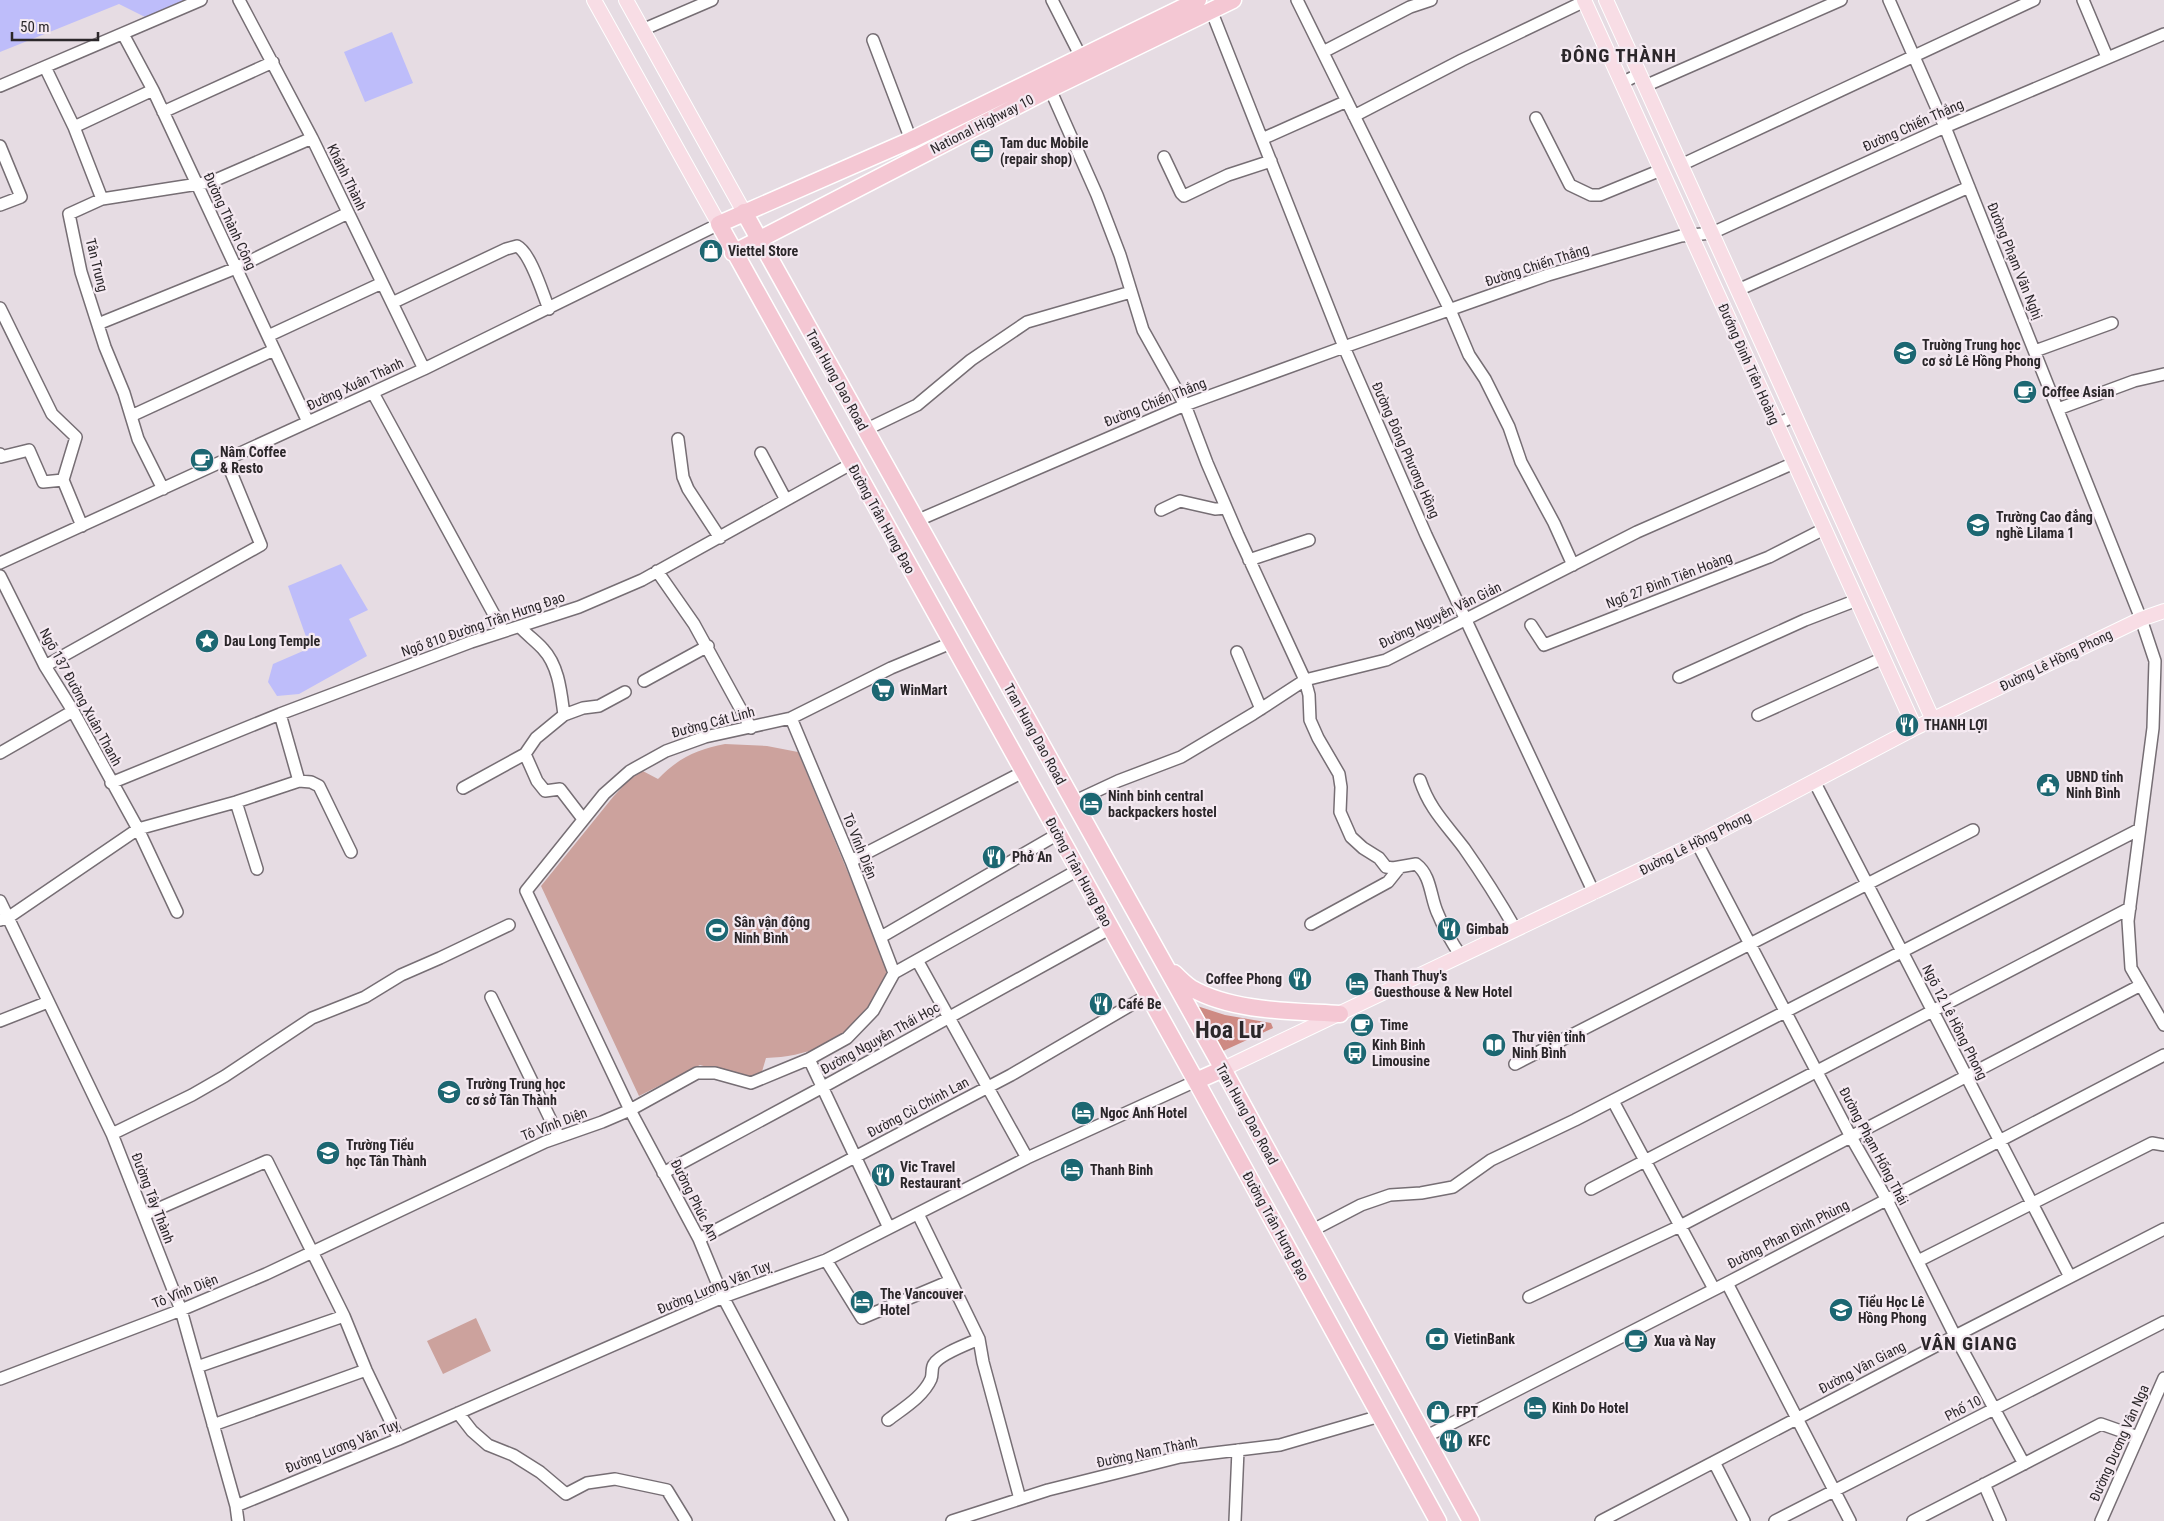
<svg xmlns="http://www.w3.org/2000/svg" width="2164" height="1521" font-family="'Roboto Condensed',sans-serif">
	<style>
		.green { fill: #cca29d }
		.forest { fill: #ce8a83 }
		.water { fill: #bebdfa }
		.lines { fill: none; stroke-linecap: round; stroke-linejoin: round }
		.minor-casing { stroke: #766e74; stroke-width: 14 }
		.major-casing { stroke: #fff; stroke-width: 16 }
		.highway-casing { stroke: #fff; stroke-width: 19 }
		.minor { stroke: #fff; stroke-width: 11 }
		.major { stroke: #f8dde5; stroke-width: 14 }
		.highway { stroke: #f4c7d3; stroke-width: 16 }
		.labels { text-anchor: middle; stroke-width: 4.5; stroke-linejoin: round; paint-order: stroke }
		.street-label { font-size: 14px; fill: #2b272a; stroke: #f4e9f1 }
		.poi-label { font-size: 14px; font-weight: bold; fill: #2b272a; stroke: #f4e9f1; text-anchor: start }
		.district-label { font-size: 19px; font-weight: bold; letter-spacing: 1px; fill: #2b272a; stroke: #f4e9f1 }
		.town-label { font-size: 24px; font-weight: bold; fill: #2b272a; stroke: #f4e9f1 }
	</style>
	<rect width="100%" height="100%" fill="#e6dce3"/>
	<path class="green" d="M 725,744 L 767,746 L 798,752 L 890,974 L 885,976 C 863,1030 824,1056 766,1058 L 761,1075 L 747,1078 L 700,1065 L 639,1096 L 541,886 L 613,797 L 639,769 L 658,779 C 677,759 697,749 725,744 Z
		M 476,1318 L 491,1351 L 443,1374 L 427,1341 Z"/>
	<path class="forest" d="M 1197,1006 L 1225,1015 L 1271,1023 L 1273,1028 L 1223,1051 L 1220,1050 Z"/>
	<path class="water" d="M 0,0 L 187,0 L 145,17 L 119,4 L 0,52 Z
		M 392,32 L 413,83 L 365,102 L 344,52 Z
		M 341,564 L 368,610 L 349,619 L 367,656 L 299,694 L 277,696 L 268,682 L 273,664 L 310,648 L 288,586 Z"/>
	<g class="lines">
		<g class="minor-casing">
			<path id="minor" d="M 239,0 L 312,138 L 424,369
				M 1052,0 L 1081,57
				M 1297,0 L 1450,310 L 1469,355 L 1485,379 L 1509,427 L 1521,462 L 1554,523 L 1573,565
				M 1889,0 L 1945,127 L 2141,619 L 2155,661 L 2153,728 L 2128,921 L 2131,968 L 2164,1025
				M 2083,0 L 2107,57
				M 1211,10 L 1344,347 L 1426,535 L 1594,893
				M 642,30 L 712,0
				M 123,34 L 153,90 L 308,422
				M 873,40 L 911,140
				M 1323,52 L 1410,7 L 1431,0
				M 45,67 L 74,127 L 102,199 L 69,214 L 81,272 L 105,347 L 124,393 L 138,439 L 163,489
				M 1622,83 L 1639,74
				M 0,86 L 201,0
				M 1645,86 L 1841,0
				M 1050,89 L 1097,195 L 1120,255 L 1143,330 L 1185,405 L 1207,463 L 1238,535 L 1305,680 L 1309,695 L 1310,720 L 1318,738 L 1339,774 L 1341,787 L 1340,812 L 1351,837 L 1363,848 L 1379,858 L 1386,867 L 1393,868 L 1416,864 C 1432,876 1430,898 1438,914 C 1444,929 1452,943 1461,956
				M 163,112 L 273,62
				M 1354,116 L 1462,60 L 1585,1
				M 1536,118 L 1570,185 L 1591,195 L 1600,195 L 1661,170
				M 74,127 L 153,90
				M 1262,139 L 1347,101
				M 0,146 L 21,197 L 0,205
				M 1164,157 L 1181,193 L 1184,196 L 1228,175 L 1271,161
				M 1681,165 L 2034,0
				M 102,199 L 211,182 L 312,138
				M 1738,290 L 1969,187
				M 392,303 L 506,249 L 517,246 C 531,253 543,295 549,309
				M 0,308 L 52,414 L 76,437 L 63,480 L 82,526
				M 98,324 L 236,268 L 348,213
				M 268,336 L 382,283
				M 2035,351 L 2112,323
				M 373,393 L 503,631
				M 2058,409 L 2134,381 L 2164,374
				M 131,416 L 274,350
				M 1777,424 L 1795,416
				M 865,430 L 917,405 L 971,360 L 1027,322 L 1131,292
				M 678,439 L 683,477 L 688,489 L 720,538
				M 761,453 L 786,500
				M 0,454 L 1,457 L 29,450 L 43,482 L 63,480
				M 1161,510 L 1180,501 L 1215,509 L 1226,508
				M 916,521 L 1185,405 L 1344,347 L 1548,275 L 1681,236 L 1712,233 L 1945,127 L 2164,34
				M 1249,560 L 1309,540
				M 0,563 L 424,369 L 719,224
				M 657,571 L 694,624 L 751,728
				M 0,576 L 45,666 L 73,711 L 138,829 L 177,912
				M 1531,625 L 1544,645 L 1769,557 L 1824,529
				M 520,627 C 527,635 536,641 543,649 C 559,666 561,693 564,715
				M 1237,652 L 1261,709
				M 45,666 L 261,545 L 226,460
				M 1679,677 L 1805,620 L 1857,600
				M 644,681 L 708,646
				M 280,714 L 299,781 L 311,782 L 319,786 L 351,852
				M 1758,715 L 1883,658
				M 0,753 L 73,711
				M 525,754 L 537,781 L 545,791 L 560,789 L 583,819
				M 1420,780 C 1430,810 1446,824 1464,848 C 1483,875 1500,902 1516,930
				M 1814,781 L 2070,1277
				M 111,783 L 280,714 L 471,642 L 579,607 L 642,580 L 851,464
				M 463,788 L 525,754 L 536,738 L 564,715 L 583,708 L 599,706 L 625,692
				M 236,802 L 257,869
				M 1073,802 L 1118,781 L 1181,757 L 1253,714 L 1305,680 L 1386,660 L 1637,532 L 1794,463
				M 1697,843 L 1851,1137 L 1887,1200 L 1955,1336 L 2024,1464
				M 851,861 L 1023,772
				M 0,901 L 112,1134 L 181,1310 L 236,1506 L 238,1521
				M 0,920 L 9,917 L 138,829 L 236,802 L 299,781
				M 1311,924 L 1388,882 L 1400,867
				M 881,937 L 1058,834
				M 917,960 L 1027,1158
				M 894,973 L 1078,870
				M 491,997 L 559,1137
				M 0,1021 L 48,1002
				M 809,1059 L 889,1228
				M 1515,1064 L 1973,830
				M 1613,1101 L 1714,1289
				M 112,1134 L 192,1095 L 225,1076 L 312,1018 L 365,997 L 401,975 L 440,958 L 509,925
				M 663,1173 L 821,1088 L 1111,928
				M 1591,1189 L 2130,908
				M 918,1214 L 979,1339 L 983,1362 L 1020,1499
				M 144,1215 L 267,1161 L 344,1316 L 366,1370 L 399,1439
				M 1311,1231 L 1361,1205 L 1390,1195 L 1421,1193 L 1453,1187 L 1491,1160 L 1575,1120 L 2140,829
				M 699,1239 L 1011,1075 L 1148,995
				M 826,1260 L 862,1318 L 950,1281
				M 1918,1261 L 2152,1143 L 2164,1145
				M 1727,1283 L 1850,1521
				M 1529,1297 L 1680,1226 L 2141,985
				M 197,1367 L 344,1316
				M 0,1379 L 181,1310 L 266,1274 L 545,1142 L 602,1122 L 630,1110 L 697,1073 L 715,1073 L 751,1083 L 809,1059 L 847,1038 L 873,1011 L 894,973 L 851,861 L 791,718
				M 458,1413 L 472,1431 L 488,1445 L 513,1455 L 540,1472 L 566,1494 L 587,1483 L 615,1479 L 667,1490 L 686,1521
				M 888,1420 C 902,1409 923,1397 931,1379 C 933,1374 931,1368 934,1364 C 940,1354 968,1344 979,1339
				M 213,1425 L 366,1370
				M 1425,1437 L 1727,1283 L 2164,1055
				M 1714,1462 L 1744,1521
				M 1984,1484 L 2000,1521
				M 236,1506 L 399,1439 L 723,1297 L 826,1260 L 1027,1158 L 1196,1081
				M 842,1521 L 723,1297 L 699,1239 L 630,1110 L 526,891 L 604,794 L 630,771 L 666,751 L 705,737 L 791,718 L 891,668 L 951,643
				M 952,1521 L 1048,1490 L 1180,1457 L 1280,1445 L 1380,1416
				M 1235,1521 L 1238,1450
				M 1601,1521 L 1955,1336 L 2164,1229
				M 1775,1521 L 2164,1322
				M 1913,1521 L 2101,1424 L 2138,1437
				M 2101,1521 L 2164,1378"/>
		</g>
		<g class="major-casing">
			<path id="major" d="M 594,0 L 719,224
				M 626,0 L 744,212
				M 1584,0 L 1915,728
				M 1606,0 L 1933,720
				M 1223,1069 L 1697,843 L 1915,728 L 2141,619 L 2164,611"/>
		</g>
		<g class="highway-casing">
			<path id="highway" d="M 1198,0 L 911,140 L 719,224 L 1196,1081 L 1438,1521
				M 744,212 L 1223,1069 L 1471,1521
				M 733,253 L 1050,89 L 1233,0
				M 1174,973 C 1179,978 1185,984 1191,988 C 1233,1012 1293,1011 1340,1014
				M 1196,1081 L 1223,1069"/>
		</g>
		<use href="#minor" class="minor"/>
		<use href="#major" class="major"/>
		<use href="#highway" class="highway"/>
	</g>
	<defs>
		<g id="office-disc" transform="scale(1.25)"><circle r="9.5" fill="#1c6772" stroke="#f4e9f1"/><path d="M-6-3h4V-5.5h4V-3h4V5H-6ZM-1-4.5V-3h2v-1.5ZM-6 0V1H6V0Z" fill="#fff"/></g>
		<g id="shop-disc" transform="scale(1.25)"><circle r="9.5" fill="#1c6772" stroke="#f4e9f1"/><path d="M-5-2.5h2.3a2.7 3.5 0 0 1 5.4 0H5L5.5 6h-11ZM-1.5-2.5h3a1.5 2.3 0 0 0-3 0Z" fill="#fff"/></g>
		<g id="school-disc" transform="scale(1.25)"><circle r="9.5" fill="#1c6772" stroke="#f4e9f1"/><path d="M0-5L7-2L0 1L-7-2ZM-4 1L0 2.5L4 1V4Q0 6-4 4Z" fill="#fff"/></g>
		<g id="cafe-disc" transform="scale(1.25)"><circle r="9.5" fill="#1c6772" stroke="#f4e9f1"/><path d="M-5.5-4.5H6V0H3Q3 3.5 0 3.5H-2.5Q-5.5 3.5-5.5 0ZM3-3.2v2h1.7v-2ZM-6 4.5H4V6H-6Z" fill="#fff"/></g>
		<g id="university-disc" transform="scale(1.25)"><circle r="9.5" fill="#1c6772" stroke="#f4e9f1"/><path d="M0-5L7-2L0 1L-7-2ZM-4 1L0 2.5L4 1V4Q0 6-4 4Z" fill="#fff"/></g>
		<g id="sight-disc" transform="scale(1.25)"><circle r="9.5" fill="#1c6772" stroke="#f4e9f1"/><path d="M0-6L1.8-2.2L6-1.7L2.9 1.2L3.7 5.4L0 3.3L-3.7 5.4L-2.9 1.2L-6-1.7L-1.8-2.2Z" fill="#fff"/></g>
		<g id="supermarket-disc" transform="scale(1.25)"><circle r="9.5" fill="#1c6772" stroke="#f4e9f1"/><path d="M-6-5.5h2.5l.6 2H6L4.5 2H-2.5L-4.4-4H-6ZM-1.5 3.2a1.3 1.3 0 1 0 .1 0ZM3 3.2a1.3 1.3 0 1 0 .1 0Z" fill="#fff"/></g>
		<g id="restaurant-disc" transform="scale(1.25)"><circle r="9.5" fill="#1c6772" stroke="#f4e9f1"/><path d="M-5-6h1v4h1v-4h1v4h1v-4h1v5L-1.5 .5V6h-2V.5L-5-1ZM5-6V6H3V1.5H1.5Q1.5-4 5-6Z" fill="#fff"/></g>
		<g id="civic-disc" transform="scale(1.25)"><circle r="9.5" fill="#1c6772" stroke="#f4e9f1"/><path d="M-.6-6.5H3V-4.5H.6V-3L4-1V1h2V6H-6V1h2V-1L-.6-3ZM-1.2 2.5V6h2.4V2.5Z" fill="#fff"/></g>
		<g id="hotel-disc" transform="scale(1.25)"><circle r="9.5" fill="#1c6772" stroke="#f4e9f1"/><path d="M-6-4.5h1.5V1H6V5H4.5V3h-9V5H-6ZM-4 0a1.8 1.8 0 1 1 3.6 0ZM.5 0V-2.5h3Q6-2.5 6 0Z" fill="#fff"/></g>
		<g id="stadium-disc" transform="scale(1.25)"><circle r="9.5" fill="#1c6772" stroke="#f4e9f1"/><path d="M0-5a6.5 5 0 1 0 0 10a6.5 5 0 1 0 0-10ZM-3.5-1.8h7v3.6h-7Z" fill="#fff"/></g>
		<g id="library-disc" transform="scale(1.25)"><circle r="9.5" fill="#1c6772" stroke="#f4e9f1"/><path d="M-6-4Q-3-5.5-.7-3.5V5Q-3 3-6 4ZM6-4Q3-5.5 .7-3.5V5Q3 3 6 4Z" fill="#fff"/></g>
		<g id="bus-disc" transform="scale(1.25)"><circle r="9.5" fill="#1c6772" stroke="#f4e9f1"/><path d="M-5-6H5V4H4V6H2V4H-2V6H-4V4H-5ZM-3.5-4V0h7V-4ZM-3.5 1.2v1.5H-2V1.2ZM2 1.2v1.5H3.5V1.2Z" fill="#fff"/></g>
		<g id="bank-disc" transform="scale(1.25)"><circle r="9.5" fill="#1c6772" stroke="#f4e9f1"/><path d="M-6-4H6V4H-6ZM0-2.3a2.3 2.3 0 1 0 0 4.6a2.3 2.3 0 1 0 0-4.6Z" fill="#fff"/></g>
	</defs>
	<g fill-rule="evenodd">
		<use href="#office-disc" x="982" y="151"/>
		<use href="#shop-disc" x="711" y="251"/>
		<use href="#school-disc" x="1905" y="353"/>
		<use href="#cafe-disc" x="2025" y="392"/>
		<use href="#cafe-disc" x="202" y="460"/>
		<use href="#university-disc" x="1978" y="525"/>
		<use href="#sight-disc" x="207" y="641"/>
		<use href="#supermarket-disc" x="883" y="690"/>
		<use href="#restaurant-disc" x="1907" y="725"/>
		<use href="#civic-disc" x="2048" y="785"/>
		<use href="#hotel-disc" x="1091" y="804"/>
		<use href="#restaurant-disc" x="994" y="857"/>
		<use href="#restaurant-disc" x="1449" y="929"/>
		<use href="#stadium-disc" x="717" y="930"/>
		<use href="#restaurant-disc" x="1300" y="979"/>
		<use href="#hotel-disc" x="1357" y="984"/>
		<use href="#restaurant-disc" x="1101" y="1004"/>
		<use href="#cafe-disc" x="1362" y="1025"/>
		<use href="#library-disc" x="1494" y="1045"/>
		<use href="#bus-disc" x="1355" y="1053"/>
		<use href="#school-disc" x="449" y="1092"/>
		<use href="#hotel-disc" x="1083" y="1113"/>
		<use href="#school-disc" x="328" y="1153"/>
		<use href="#hotel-disc" x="1072" y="1170"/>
		<use href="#restaurant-disc" x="883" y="1175"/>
		<use href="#hotel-disc" x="862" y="1302"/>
		<use href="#school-disc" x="1841" y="1310"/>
		<use href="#bank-disc" x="1437" y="1339"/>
		<use href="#cafe-disc" x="1636" y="1341"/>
		<use href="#hotel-disc" x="1535" y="1408"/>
		<use href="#shop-disc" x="1438" y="1412"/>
		<use href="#restaurant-disc" x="1451" y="1441"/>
	</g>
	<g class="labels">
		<g class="street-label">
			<text transform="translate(982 124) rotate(-27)" y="5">National Highway 10</text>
			<text transform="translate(1913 125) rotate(-24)" y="5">Đường Chiến Thắng</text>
			<text transform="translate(347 177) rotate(64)" y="5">Khánh Thành</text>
			<text transform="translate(230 221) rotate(65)" y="5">Đường Thành Công</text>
			<text transform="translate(2015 261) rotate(68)" y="5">Đường Phạm Văn Nghị</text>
			<text transform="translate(97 265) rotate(76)" y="5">Tân Trung</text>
			<text transform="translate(1537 265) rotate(-18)" y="5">Đường Chiến Thắng</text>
			<text transform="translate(1749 364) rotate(66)" y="5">Đướng Đinh Tiên Hoàng</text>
			<text transform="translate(837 380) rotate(61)" y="5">Tran Hung Dao Road</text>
			<text transform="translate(355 384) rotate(-25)" y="5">Đường Xuân Thành</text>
			<text transform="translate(1155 402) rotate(-22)" y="5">Đường Chiến Thắng</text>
			<text transform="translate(1406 450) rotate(66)" y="5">Đường Đông Phương Hồng</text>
			<text transform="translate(882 519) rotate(61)" y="5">Đường Trân Hưng Đạo</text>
			<text transform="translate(1669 580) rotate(-21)" y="5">Ngõ 27 Đinh Tiên Hoàng</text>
			<text transform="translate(1440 615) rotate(-26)" y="5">Đường Nguyễn Văn Giản</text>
			<text transform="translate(483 624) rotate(-19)" y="5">Ngõ 810 Đường Trần Hưng Đạo</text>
			<text transform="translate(2056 660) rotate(-26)" y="5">Đuờng Lê Hồng Phong</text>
			<text transform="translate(81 697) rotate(61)" y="5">Ngõ 137 Đường Xuân Thanh</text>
			<text transform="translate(713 722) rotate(-15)" y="5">Đường Cát Linh</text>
			<text transform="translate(1035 734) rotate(61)" y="5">Tran Hung Dao Road</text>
			<text transform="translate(1695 843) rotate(-27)" y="5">Đuờng Lê Hồng Phong</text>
			<text transform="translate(860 846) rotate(68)" y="5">Tô Vĩnh Diện</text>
			<text transform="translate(1079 872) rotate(61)" y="5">Đường Trân Hưng Đạo</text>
			<text transform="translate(1955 1022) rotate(63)" y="5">Ngõ 12 Lê Hồng Phong</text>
			<text transform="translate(880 1038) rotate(-29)" y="5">Đường Nguyễn Thái Học</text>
			<text transform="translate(918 1107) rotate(-28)" y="5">Đường Cù Chính Lan</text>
			<text transform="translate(1247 1114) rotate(61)" y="5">Tran Hung Dao Road</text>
			<text transform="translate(554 1124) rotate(-21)" y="5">Tô Vĩnh Diện</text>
			<text transform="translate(1874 1146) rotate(62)" y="5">Đường Phạm Hống Thái</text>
			<text transform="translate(153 1198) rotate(69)" y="5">Đường Tây Thành</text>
			<text transform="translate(695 1200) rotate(63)" y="5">Đường Phúc Am</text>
			<text transform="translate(1276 1226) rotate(61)" y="5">Đường Trân Hưng Đạo</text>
			<text transform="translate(1788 1234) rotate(-27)" y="5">Đường Phan Đình Phùng</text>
			<text transform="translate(714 1287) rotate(-22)" y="5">Đường Lương Văn Tuỵ</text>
			<text transform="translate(185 1291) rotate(-22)" y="5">Tô Vĩnh Diện</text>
			<text transform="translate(1862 1367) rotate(-28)" y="5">Đường Vân Giang</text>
			<text transform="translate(1963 1408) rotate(-27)" y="5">Phố 10</text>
			<text transform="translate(2119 1443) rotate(-66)" y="5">Đường Dương Vân Nga</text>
			<text transform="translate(342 1446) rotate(-22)" y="5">Đường Lương Văn Tuỵ</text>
			<text transform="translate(1147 1452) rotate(-12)" y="5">Đường Nam Thành</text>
		</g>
		<g class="poi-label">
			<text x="1000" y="148">Tam duc Mobile<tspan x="1000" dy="16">(repair shop)</tspan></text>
			<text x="728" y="256">Viettel Store</text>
			<text x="1922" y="350">Truờng Trung học<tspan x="1922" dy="16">cơ sở Lê Hồng Phong</tspan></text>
			<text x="2042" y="397">Coffee Asian</text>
			<text x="220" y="457">Nâm Coffee<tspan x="220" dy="16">&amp; Resto</tspan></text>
			<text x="1996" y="522">Trường Cao đẳng<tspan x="1996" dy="16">nghề Lilama 1</tspan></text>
			<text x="224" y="646">Dau Long Temple</text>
			<text x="900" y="695">WinMart</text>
			<text x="1924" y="730">THANH LỢI</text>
			<text x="2066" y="782">UBND tỉnh<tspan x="2066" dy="16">Ninh Bình</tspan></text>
			<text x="1108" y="801">Ninh binh central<tspan x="1108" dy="16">backpackers hostel</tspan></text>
			<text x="1012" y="862">Phở An</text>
			<text x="734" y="927">Sân vận động<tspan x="734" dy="16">Ninh Bình</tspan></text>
			<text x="1466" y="934">Gimbab</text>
			<text x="1374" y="981">Thanh Thuy's<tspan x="1374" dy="16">Guesthouse &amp; New Hotel</tspan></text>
			<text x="1282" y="984" text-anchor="end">Coffee Phong</text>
			<text x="1118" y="1009">Café Be</text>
			<text x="1380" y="1030">Time</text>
			<text x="1512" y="1042">Thư viện tỉnh<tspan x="1512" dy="16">Ninh Bình</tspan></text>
			<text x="1372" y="1050">Kinh Binh<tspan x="1372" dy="16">Limousine</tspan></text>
			<text x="466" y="1089">Trường Trung học<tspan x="466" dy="16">cơ sở Tân Thành</tspan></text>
			<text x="1100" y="1118">Ngoc Anh Hotel</text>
			<text x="346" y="1150">Trường Tiểu<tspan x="346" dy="16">học Tân Thành</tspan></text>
			<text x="900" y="1172">Vic Travel<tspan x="900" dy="16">Restaurant</tspan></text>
			<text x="1090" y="1175">Thanh Binh</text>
			<text x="880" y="1299">The Vancouver<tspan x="880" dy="16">Hotel</tspan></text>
			<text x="1858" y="1307">Tiểu Học Lê<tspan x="1858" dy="16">Hồng Phong</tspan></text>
			<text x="1454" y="1344">VietinBank</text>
			<text x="1654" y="1346">Xua và Nay</text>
			<text x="1552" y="1413">Kinh Do Hotel</text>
			<text x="1456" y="1417">FPT</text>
			<text x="1468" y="1446">KFC</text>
		</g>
		<g class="district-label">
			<text x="1619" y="62">ĐÔNG THÀNH</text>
			<text x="1969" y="1350">VÂN GIANG</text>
		</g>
		<g class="town-label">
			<text x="1229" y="1038">Hoa Lư</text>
		</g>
	</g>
	<path d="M12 32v8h86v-8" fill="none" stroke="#2b272a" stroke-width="2.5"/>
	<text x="20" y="32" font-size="15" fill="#2b272a" stroke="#f4e9f1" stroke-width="4" paint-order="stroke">50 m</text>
</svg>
